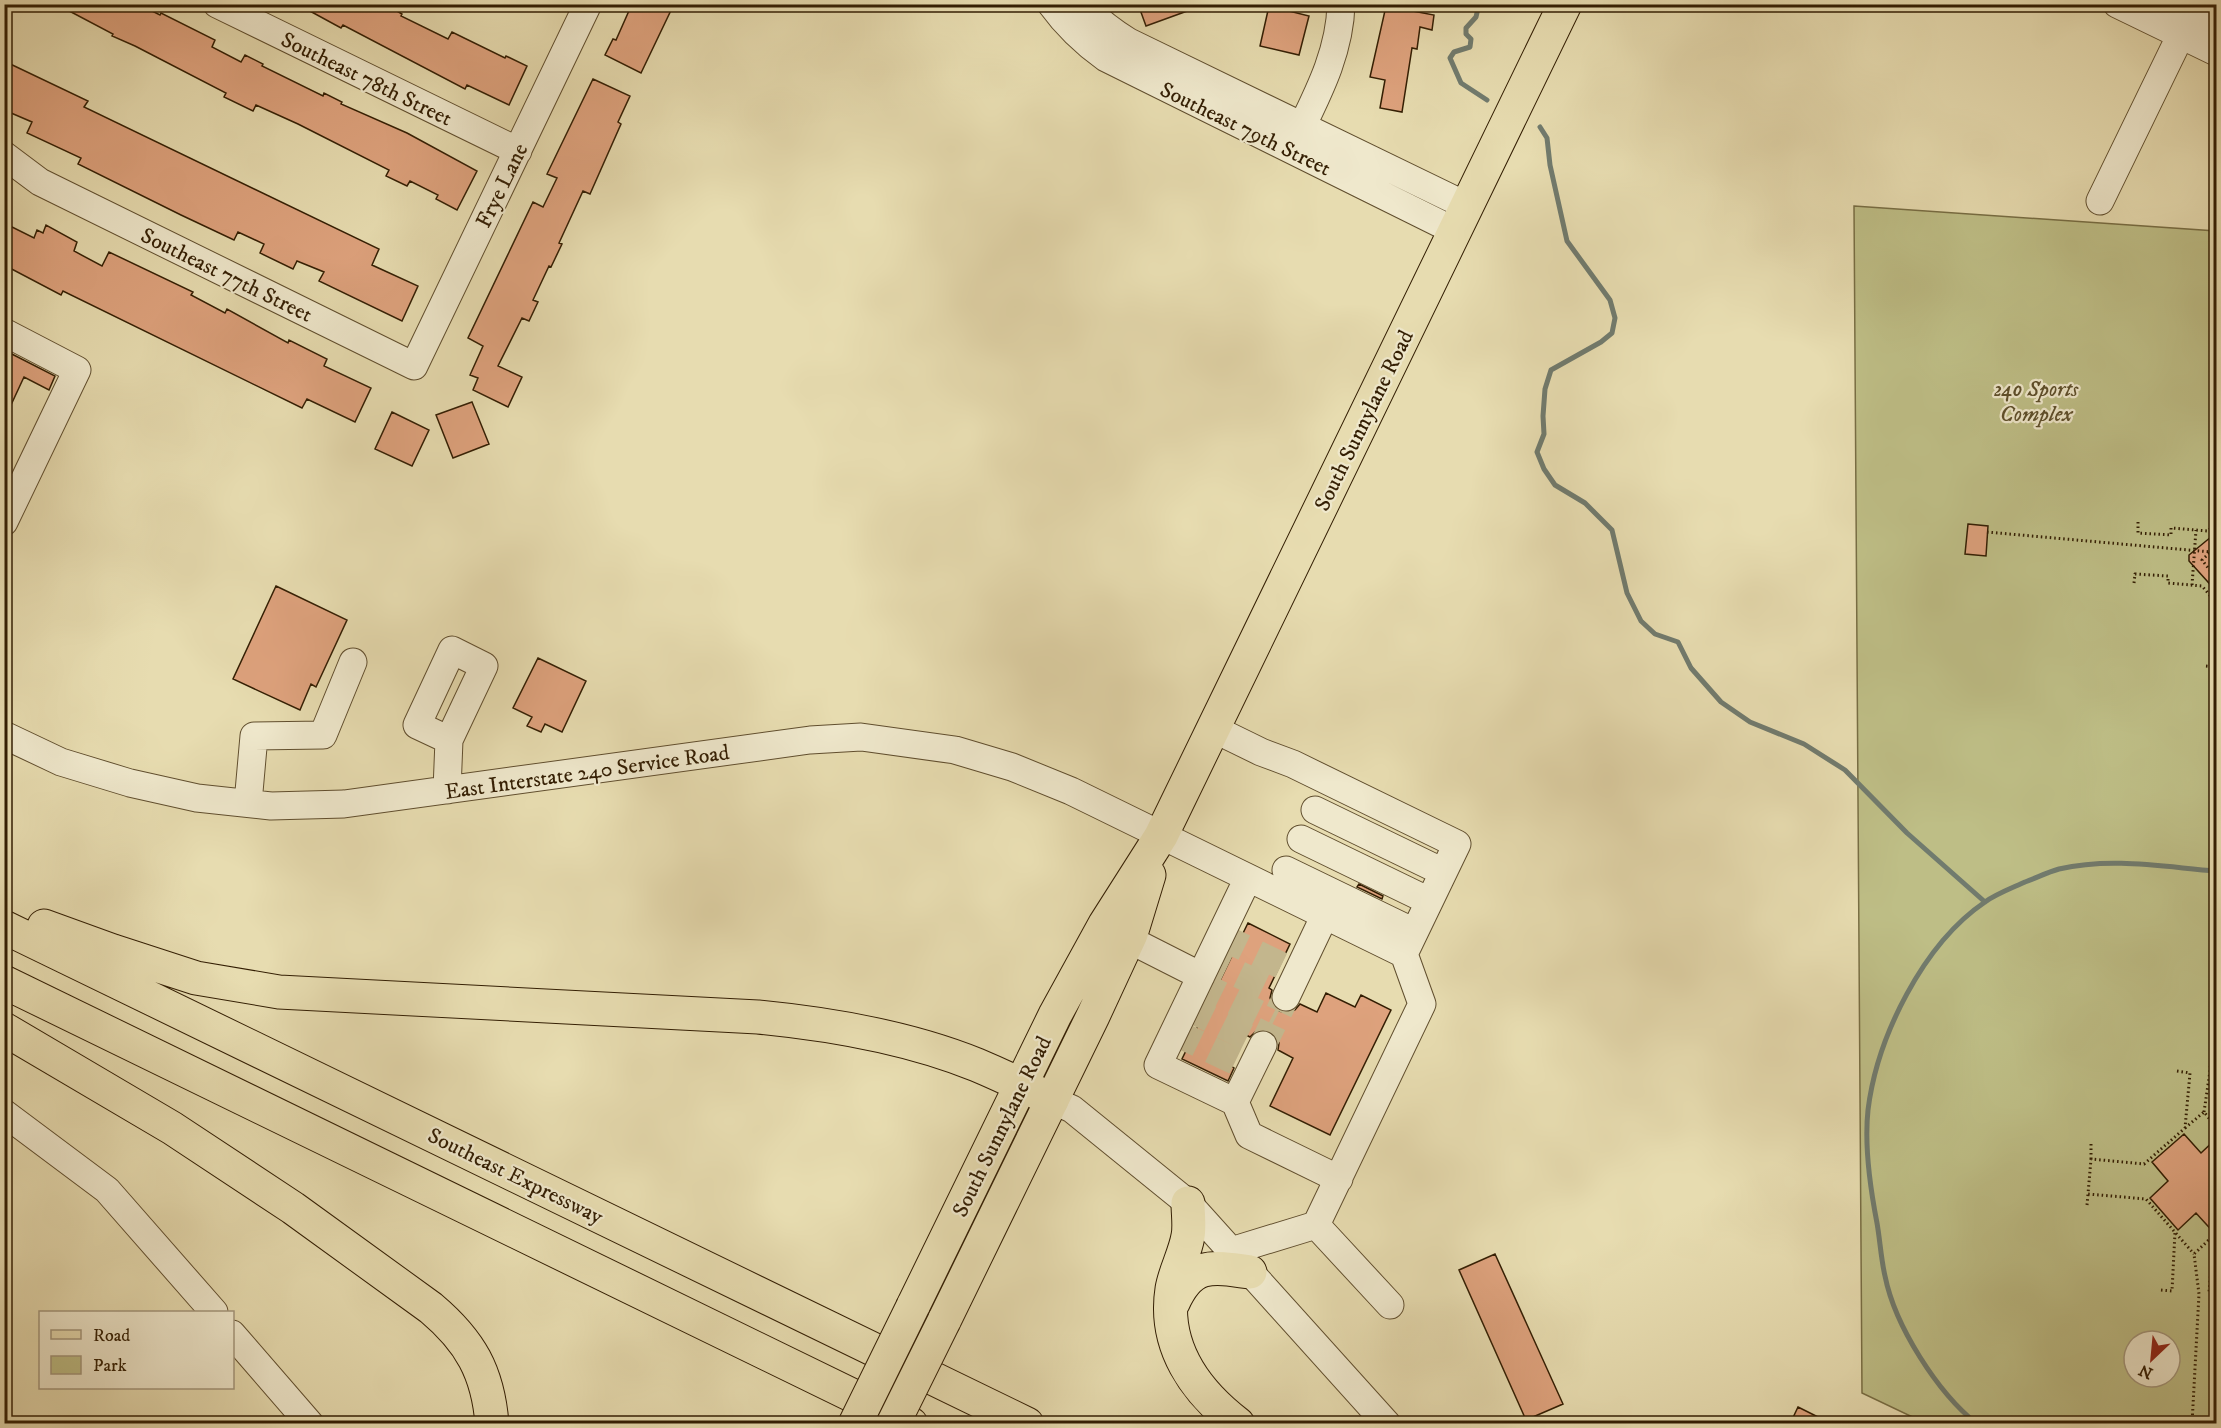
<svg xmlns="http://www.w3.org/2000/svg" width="2221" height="1428" font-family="'IM FELL DW Pica',serif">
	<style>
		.green { fill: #bebe86; stroke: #786e44; stroke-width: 1.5; fill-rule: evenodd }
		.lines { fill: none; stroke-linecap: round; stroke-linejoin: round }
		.stream { stroke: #717b6e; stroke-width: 5 }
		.building { fill: #dea27d; stroke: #331e03; stroke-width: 1.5 }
		.minor-tunnel { stroke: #c3b68d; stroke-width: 27; stroke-dasharray: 27 14; stroke-linecap: butt }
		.minor-casing { stroke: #604e2e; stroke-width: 29 }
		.major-casing { stroke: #331e03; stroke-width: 35 }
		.highway-casing { stroke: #331e03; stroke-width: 35 }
		.path { stroke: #331e03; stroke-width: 3; stroke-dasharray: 1.5 3; stroke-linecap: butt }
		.minor { stroke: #efe8cc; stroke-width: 27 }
		.major { stroke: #e7dcb0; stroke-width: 33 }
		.highway { stroke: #e7dcb0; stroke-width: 33 }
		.major-bridge-casing { stroke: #331e03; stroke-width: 35; stroke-linecap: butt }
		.major-bridge { stroke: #e7dcb0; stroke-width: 33 }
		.labels { text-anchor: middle; stroke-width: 4.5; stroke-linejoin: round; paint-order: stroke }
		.street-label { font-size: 22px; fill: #331e03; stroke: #efe8cc }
		.park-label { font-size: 22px; font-style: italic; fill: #5d4e2a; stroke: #efe8cc }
	</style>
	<rect width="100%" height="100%" fill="#e7dcb0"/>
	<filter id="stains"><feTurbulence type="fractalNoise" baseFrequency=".00333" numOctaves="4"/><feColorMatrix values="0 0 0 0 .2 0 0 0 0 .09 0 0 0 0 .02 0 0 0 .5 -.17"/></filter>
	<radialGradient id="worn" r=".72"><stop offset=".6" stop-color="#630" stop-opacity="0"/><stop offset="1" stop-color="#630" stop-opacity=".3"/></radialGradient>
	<path class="green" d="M 1854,206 L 2216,231 L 2216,1423 L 1925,1423 L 1862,1393 ZM 2134,1341 L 2170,1341 L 2170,1377 L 2134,1377 Z"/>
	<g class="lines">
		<path class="stream" d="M 1479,4 L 1476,17 L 1466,28 L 1466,34 L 1471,39 L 1470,47 L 1454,52 L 1450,58 L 1461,83 L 1487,100
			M 1540,127 L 1547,138 L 1550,165 L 1567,241 L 1610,300 L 1615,318 L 1612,333 L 1601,342 L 1551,370 L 1545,389 L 1543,416 L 1544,434 L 1537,452 L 1544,469 L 1555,485 L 1585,503 L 1612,530 L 1627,593 L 1641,621 L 1655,634 L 1678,642 L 1691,668 L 1721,702 L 1750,722 L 1804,744 L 1845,770 L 1907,833 L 1985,902
			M 1977,1424 C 1937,1392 1895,1326 1885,1276 C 1881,1259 1880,1240 1877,1223 C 1870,1187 1864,1147 1868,1110 C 1877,1037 1923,944 1985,902 C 1996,894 2012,888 2025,882 C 2036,878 2048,872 2059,869 C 2112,857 2164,867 2216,871"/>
	</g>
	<path class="building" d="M 56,4 L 138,4 L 160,15 L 161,13 L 215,40 L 212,47 L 241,62 L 245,55 L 263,64 L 262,66 L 323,96 L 324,93 L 342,102 L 341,104 L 407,133 L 477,171 L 457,210 L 436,199 L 438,195 L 410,181 L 407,186 L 386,176 L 389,170 L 298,124 L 256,105 L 253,111 L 224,97 L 226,93 L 135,46 L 112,36 L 113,34 Z
		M 297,4 L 385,4 L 402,14 L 401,16 L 448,39 L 452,32 L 505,58 L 506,56 L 527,66 L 509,105 L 467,85 L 465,89 L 343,25 L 341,28 Z
		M 632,4 L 674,4 L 641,73 L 605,55 L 613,39 L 616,40 Z
		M 1138,4 L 1200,4 L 1201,6 L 1146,26 Z
		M 1269,6 L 1309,16 L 1299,55 L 1260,46 Z
		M 1386,6 L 1434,15 L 1432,30 L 1420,27 L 1417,49 L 1412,48 L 1402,112 L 1380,108 L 1385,80 L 1370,77 Z
		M 4,61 L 88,101 L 84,107 L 379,249 L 372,265 L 418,286 L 402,321 L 319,281 L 324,272 L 297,261 L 293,269 L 260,253 L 264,244 L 238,232 L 234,240 L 181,215 L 78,164 L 81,158 L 27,133 L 32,122 L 4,110 Z
		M 593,79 L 630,96 L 618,122 L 621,124 L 590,194 L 583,191 L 559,243 L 562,244 L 551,267 L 549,266 L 533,300 L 538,302 L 529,321 L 522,318 L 498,366 L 522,377 L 508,407 L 473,390 L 478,378 L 470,375 L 483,346 L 468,338 L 533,202 L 543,207 L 557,178 L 547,174 Z
		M 4,223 L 34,238 L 37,230 L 43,233 L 46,225 L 77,242 L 74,251 L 102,266 L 109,252 L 193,292 L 191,295 L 225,313 L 227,309 L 288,343 L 289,340 L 327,359 L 324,366 L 371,388 L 355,422 L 307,399 L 302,408 L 63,291 L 61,295 L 4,265 Z
		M 4,350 L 55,376 L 49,390 L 24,377 L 4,420 Z
		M 472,402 L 489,444 L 453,458 L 436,415 Z
		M 392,412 L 429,430 L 412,466 L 375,449 Z
		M 1968,524 L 1988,526 L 1986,556 L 1965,554 Z
		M 2217,532 L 2217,592 L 2189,561 L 2189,555 Z
		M 276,586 L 347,620 L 316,687 L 311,684 L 300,710 L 233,679 Z
		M 538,658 L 586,681 L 562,732 L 545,724 L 541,732 L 527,726 L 532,717 L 513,708 Z
		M 1359,884 L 1383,896 L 1382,899 L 1357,887 Z
		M 1248,923 L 1290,944 L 1269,988 L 1272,990 L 1270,998 L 1273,1005 L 1279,1011 L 1288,1013 L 1295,1010 L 1300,1004 L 1317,1012 L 1326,993 L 1355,1007 L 1361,995 L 1391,1010 L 1330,1135 L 1270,1106 L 1293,1058 L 1278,1050 L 1279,1043 L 1276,1037 L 1270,1031 L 1261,1029 L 1255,1032 L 1250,1037 L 1246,1035 L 1231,1066 L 1234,1068 L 1228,1081 L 1182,1059 Z
		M 2184,1134 L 2201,1153 L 2217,1138 L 2217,1236 L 2196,1213 L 2178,1230 L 2150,1198 L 2168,1181 L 2152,1162 Z
		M 1495,1254 L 1563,1404 L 1526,1420 L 1459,1270 Z
		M 1798,1407 L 1832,1424 L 1790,1424 Z"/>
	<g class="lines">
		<path class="minor-tunnel" d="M 1220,936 L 1297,973
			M 1197,983 L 1274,1021
			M 1186,1007 L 1263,1045 L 1286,997 L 1209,960
			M 1174,1032 L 1251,1069"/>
		<g class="minor-casing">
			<path id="minor" d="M 217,4 L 518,151
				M 1051,4 C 1067,26 1085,43 1106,58 L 1455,231
				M 1083,4 C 1096,20 1111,31 1129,42 L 1467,206
				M 2117,4 L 2216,52
				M 2165,4 L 2216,29
				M 1294,143 C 1315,99 1340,55 1341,4
				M 4,155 L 40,182 L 414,366 L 588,4
				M 2100,201 L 2190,16
				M 4,332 L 77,370 L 4,522
				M 4,735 L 61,762 L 130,783 L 197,798 L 271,806 L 344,804 L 810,740 L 861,737 L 955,750 L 1012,767 L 1071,791 L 1404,954 L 1457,844 L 1293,764 L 1261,752 L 1214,729
				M 447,790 L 449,740 L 484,666 L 452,650 L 417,725 L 449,740
				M 248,803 L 254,736 L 323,735 L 353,662
				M 1315,810 L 1443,872
				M 1301,839 L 1429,901
				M 1286,870 L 1414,932
				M 1248,878 L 1158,1065 L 1235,1102 L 1249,1135 L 1339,1179
				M 1128,939 L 1201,976
				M 1286,997 L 1325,915
				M 1052,1100 L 1072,1109 L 1188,1203 L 1387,1424
				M 1235,1102 L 1263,1045
				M 4,1113 L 107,1190 L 214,1312
				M 1316,1225 L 1390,1305
				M 1231,1251 L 1316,1225 L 1422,1004 L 1404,954
				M 232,1334 L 310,1424"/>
		</g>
		<g class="major-casing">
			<path id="major" d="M 913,1306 L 1055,1015 L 1105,924 L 1161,836 L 1565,4
				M 944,1321 L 1093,1016 L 1131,934 L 1149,875"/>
		</g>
		<g class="highway-casing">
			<path id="highway" d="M 44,926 L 113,951 L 196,978 L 279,992 L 758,1017 C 831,1024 908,1037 977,1065 C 1003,1076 1028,1088 1052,1100
				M 4,927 L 1027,1424
				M 4,982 L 911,1424
				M 4,1029 L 172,1128 L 293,1208 L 431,1308 C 470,1341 488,1372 492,1424
				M 1188,1203 C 1188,1214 1190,1226 1188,1236 C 1185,1254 1175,1271 1172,1289 C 1163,1346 1195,1391 1238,1424
				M 1173,1303 C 1191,1263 1210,1266 1250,1272"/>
		</g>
		<path class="path" d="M 2138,522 L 2138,533 L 2171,535 L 2171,528 L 2208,531 L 2216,523
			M 1987,532 L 2211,552
			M 2216,547 L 2202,560 L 2216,578
			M 2134,583 L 2135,574 L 2168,576 L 2168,583 L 2202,586 L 2213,599 L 2211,637
			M 2192,585 L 2196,530
			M 2206,666 L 2216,667
			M 2177,1071 L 2190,1073 L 2185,1128 L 2144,1164 L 2091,1159 L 2088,1194 L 2146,1199 L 2194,1254
			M 2204,1112 L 2210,1071 L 2216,997
			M 2185,1128 L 2204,1112 L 2216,1127
			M 2091,1159 L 2091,1144
			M 2087,1205 L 2088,1194
			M 2214,1236 L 2209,1292 L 2216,1293
			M 2161,1290 L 2172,1291 L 2175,1232
			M 2192,1424 L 2199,1294 L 2194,1254 L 2216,1233"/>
		<use href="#minor" class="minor"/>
		<use href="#major" class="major"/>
		<use href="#highway" class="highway"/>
		<g class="major-bridge-casing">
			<path id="major-bridge" d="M 855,1424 L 913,1306
				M 893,1424 L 944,1321"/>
		</g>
		<use href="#major-bridge" class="major-bridge"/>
	</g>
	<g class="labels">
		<g class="street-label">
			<text transform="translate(367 78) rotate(26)" y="8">Southeast 78th Street</text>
			<text transform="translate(1246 128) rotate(26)" y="8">Southeast 79th Street</text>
			<text transform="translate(501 185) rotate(-64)" y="8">Frye Lane</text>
			<text transform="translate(227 274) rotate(26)" y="8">Southeast 77th Street</text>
			<text transform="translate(1363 420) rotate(-64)" y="8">South Sunnylane Road</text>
			<text transform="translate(587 771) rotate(-8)" y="8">East Interstate 240 Service Road</text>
			<text transform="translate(1001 1126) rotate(-64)" y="8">South Sunnylane Road</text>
			<text transform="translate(516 1175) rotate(26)" y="8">Southeast Expressway</text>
		</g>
		<g class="park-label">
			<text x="2036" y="396">240 Sports<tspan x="2036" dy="25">Complex</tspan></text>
		</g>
	</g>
	<rect width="2221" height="1428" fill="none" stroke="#e7dcb0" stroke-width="24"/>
	<rect x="6" y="6" width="2209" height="1416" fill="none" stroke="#331e03" stroke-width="3"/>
	<rect x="12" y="12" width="2197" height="1404" fill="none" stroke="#331e03" stroke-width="1.5"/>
	<rect x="39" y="1311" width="195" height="78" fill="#efe8cc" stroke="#a4977c" stroke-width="1.5"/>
	<rect x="51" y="1330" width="30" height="9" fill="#e7dcb0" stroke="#a4977c" stroke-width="1.5"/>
	<text x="93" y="1341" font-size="18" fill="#331e03">Road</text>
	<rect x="51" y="1356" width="30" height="18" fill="#bebe86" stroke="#a4977c" stroke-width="1.5"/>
	<text x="93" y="1371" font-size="18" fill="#331e03">Park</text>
	<g transform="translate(2152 1359) rotate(206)"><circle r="28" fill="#efe8cc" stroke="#a4977c" stroke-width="1.5"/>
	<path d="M0-4.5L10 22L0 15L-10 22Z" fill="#8f2418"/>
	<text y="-9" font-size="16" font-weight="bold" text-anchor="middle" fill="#331e03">N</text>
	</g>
	<rect width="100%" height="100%" filter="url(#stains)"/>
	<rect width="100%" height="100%" fill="url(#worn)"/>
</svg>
